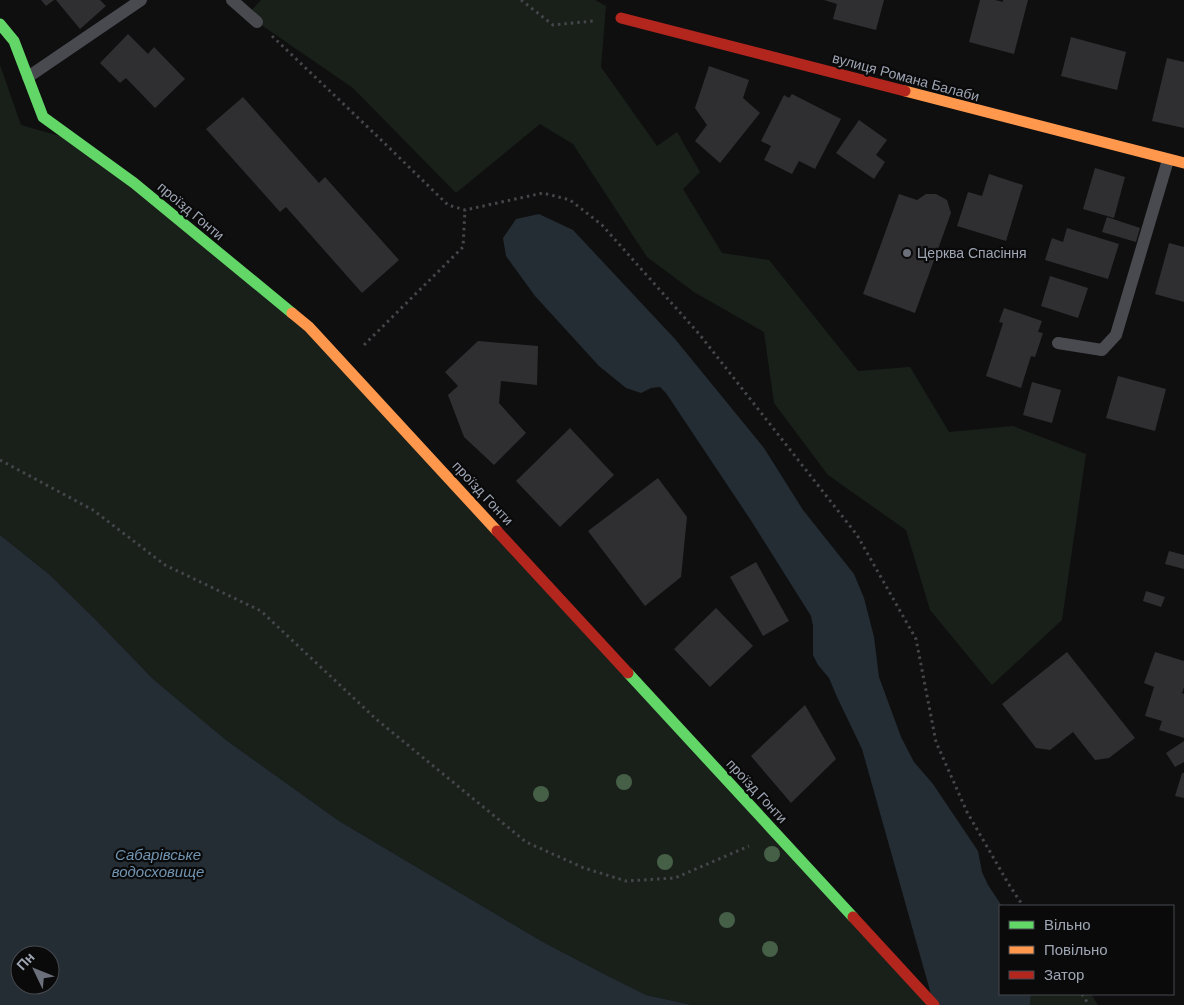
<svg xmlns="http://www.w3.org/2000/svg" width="1184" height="1005" font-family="Arial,sans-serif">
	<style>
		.green { fill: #19201a }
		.water { fill: #242d33; fill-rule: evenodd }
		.building { fill: #2f2f32 }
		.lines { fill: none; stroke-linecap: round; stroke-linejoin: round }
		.path { stroke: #44464a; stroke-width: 3; stroke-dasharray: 2.5 4; stroke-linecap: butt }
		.lane { stroke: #484a4f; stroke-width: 12 }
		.fast { stroke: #63d668; stroke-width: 11 }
		.slow { stroke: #ff974d; stroke-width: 11 }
		.jam { stroke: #b3261e; stroke-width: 11 }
		.tree { fill: #465f47 }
		.poi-dot { fill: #6c707a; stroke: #0a0a0b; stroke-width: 2 }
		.labels { text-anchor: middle; stroke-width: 4.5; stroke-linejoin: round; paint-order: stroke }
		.street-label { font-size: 14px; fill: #9ea5b3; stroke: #0a0a0b }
		.poi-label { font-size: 14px; fill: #9ea5b3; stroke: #0a0a0b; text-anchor: start }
		.water-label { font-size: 15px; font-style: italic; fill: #7195b2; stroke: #0a0a0b }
	</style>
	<rect width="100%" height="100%" fill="#0f0f10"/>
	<path class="green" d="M 261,0 L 595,0 L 606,6 L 601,67 L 657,146 L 677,132 L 700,172 L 683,189 L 722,253 L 769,260 L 858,371 L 910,367 L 949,432 L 1013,426 L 1086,454 L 1062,620 L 992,685 L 930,610 L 906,530 L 828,475 L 774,403 L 764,332 L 694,292 L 647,257 L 573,144 L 540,124 L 456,193 L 353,88 L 257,22 L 248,14 Z
		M 0,65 L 21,125 L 77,141 L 309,327 L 934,1005 L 692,1005 L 646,995 L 606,975 L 543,942 L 339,821 L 226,740 L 153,679 L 97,621 L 50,575 L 0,535 Z
		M 1031,994 L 1091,994 L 1098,1005 L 1030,1005 Z"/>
	<path class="water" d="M 539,214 L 573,230 L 675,339 L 764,448 L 803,510 L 854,574 L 864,598 L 874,637 L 879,677 L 901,737 L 914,762 L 933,784 L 978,851 L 982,872 L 988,885 L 1002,906 L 1000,906 L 1000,994 L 1031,994 L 1030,1005 L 934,1005 L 862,749 L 837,697 L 829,678 L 818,665 L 813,655 L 813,626 L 811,616 L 750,519 L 666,393 L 660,387 L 651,388 L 641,393 L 626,388 L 599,366 L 535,296 L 506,256 L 503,238 L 516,219 Z
		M 0,535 L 50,575 L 97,621 L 153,679 L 226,740 L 339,821 L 543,942 L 606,975 L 646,995 L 692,1005 L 0,1005 ZM 20,955 L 50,955 L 50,985 L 20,985 Z"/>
	<path class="building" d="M 41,0 L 54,0 L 46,6 Z
		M 56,0 L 100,0 L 106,6 L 80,29 Z
		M 824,0 L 884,0 L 876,30 L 833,19 L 837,4 Z
		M 980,0 L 995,0 L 1003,2 L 1003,0 L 1028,0 L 1014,54 L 969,42 Z
		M 128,34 L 148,54 L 154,47 L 185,79 L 155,108 L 126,78 L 120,83 L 100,63 Z
		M 1071,37 L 1126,52 L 1117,90 L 1061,76 Z
		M 1167,58 L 1184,62 L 1184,128 L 1152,121 Z
		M 709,66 L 749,80 L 743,98 L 760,113 L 720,163 L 695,141 L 707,125 L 695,108 Z
		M 792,94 L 841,119 L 815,169 L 799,161 L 792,174 L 764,160 L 771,146 L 761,141 L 784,95 L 789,98 Z
		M 243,97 L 319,183 L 325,177 L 399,260 L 362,293 L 286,207 L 280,212 L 206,129 Z
		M 859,120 L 887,140 L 876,155 L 885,162 L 874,179 L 836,153 Z
		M 1095,168 L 1125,177 L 1114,218 L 1083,209 Z
		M 989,174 L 1023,185 L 1006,241 L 957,226 L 968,192 L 982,196 Z
		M 899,194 L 917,200 L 926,194 L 936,194 L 947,200 L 951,213 L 915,313 L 863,294 Z
		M 1107,217 L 1140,228 L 1136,242 L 1102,232 Z
		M 1067,228 L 1119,244 L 1108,279 L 1045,260 L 1052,238 L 1063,242 Z
		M 1169,243 L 1184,247 L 1184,302 L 1155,294 Z
		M 1050,276 L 1088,288 L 1078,318 L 1041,306 Z
		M 1004,308 L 1042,321 L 1038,332 L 1043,333 L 1035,357 L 1031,356 L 1021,388 L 986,376 L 1003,323 L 999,322 Z
		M 478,341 L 538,346 L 537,385 L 501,381 L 499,403 L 526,433 L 494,465 L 464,437 L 448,395 L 458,386 L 445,372 Z
		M 1118,376 L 1166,389 L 1155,431 L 1106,418 Z
		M 1032,382 L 1061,390 L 1052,423 L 1023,415 Z
		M 570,428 L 614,475 L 560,527 L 516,481 Z
		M 658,478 L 687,517 L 681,577 L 645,606 L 588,531 Z
		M 1169,551 L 1184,555 L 1184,569 L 1165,564 Z
		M 756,562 L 789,621 L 763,636 L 730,577 Z
		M 1146,591 L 1165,597 L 1161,607 L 1143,601 Z
		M 716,608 L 753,646 L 710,687 L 674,649 Z
		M 1067,652 L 1135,738 L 1109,758 L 1095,760 L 1073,732 L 1050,750 L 1036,748 L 1002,704 Z
		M 1155,652 L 1184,661 L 1184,687 L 1182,693 L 1184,694 L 1184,738 L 1159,730 L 1162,721 L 1145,716 L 1154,687 L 1144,683 Z
		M 805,705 L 836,759 L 791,803 L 751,756 Z
		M 1184,741 L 1184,762 L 1175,767 L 1166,753 Z
		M 1182,773 L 1184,773 L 1184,798 L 1175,796 Z"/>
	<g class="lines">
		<path class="path" d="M 521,0 L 553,25 L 593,21
			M 272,36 L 374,133 L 448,205 L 465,210 L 543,193 L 570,200 L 602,225 L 700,335 L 857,535 L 916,639 L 936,742 L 967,812 L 1008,883 L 1023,906
			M 364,345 L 463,247 L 465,210
			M 0,460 L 93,510 L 165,565 L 261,611 L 376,719 L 526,842 L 584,868 L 626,881 L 675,878 L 749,846
			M 1082,994 L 1089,1005"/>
		<path class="lane" d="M 232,0 L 257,22
			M 28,77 L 141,0
			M 1058,343 L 1102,350 L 1116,335 L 1168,160"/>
		<path class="fast" d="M 0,24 L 14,41 L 43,117 L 134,183 L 292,313
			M 628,673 L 853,917"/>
		<path class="slow" d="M 905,91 L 1184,163
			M 292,313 L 309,327 L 497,531"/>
		<path class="jam" d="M 621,18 L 905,91
			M 497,531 L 628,673
			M 853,917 L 934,1005"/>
	</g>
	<g class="tree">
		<circle cx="624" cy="782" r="8"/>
		<circle cx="541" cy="794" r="8"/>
		<circle cx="772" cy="854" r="8"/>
		<circle cx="665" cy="862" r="8"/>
		<circle cx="727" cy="920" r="8"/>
		<circle cx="770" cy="949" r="8"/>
	</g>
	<circle class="poi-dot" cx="907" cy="253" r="5"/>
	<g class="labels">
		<g class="street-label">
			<text transform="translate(906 77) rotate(15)" y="5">вулиця Романа Балаби</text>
			<text transform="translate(191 211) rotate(40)" y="5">проїзд Гонти</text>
			<text transform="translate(483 493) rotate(47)" y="5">проїзд Гонти</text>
			<text transform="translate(757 791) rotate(47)" y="5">проїзд Гонти</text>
		</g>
		<g class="poi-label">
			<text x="917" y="258">Церква Спасіння</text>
		</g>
		<g class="water-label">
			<text x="158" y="860">Сабарівське<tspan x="158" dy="17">водосховище</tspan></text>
		</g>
	</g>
	<rect x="999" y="905" width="175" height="90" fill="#0a0a0b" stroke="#45484e"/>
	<rect x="1009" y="921" width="25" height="8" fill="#63d668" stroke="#45484e"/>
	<text x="1044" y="930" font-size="15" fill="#9ea5b3">Вільно</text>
	<rect x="1009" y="946" width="25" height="8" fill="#ff974d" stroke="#45484e"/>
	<text x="1044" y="955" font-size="15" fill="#9ea5b3">Повільно</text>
	<rect x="1009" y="971" width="25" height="8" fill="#b3261e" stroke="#45484e"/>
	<text x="1044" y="980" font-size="15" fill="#9ea5b3">Затор</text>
	<g transform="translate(35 970) rotate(313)"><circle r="24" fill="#0a0a0b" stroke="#45484e"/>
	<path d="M0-4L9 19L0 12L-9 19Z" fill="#6c707a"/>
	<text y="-8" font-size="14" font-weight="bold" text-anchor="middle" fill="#9ea5b3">Пн</text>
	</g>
</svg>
